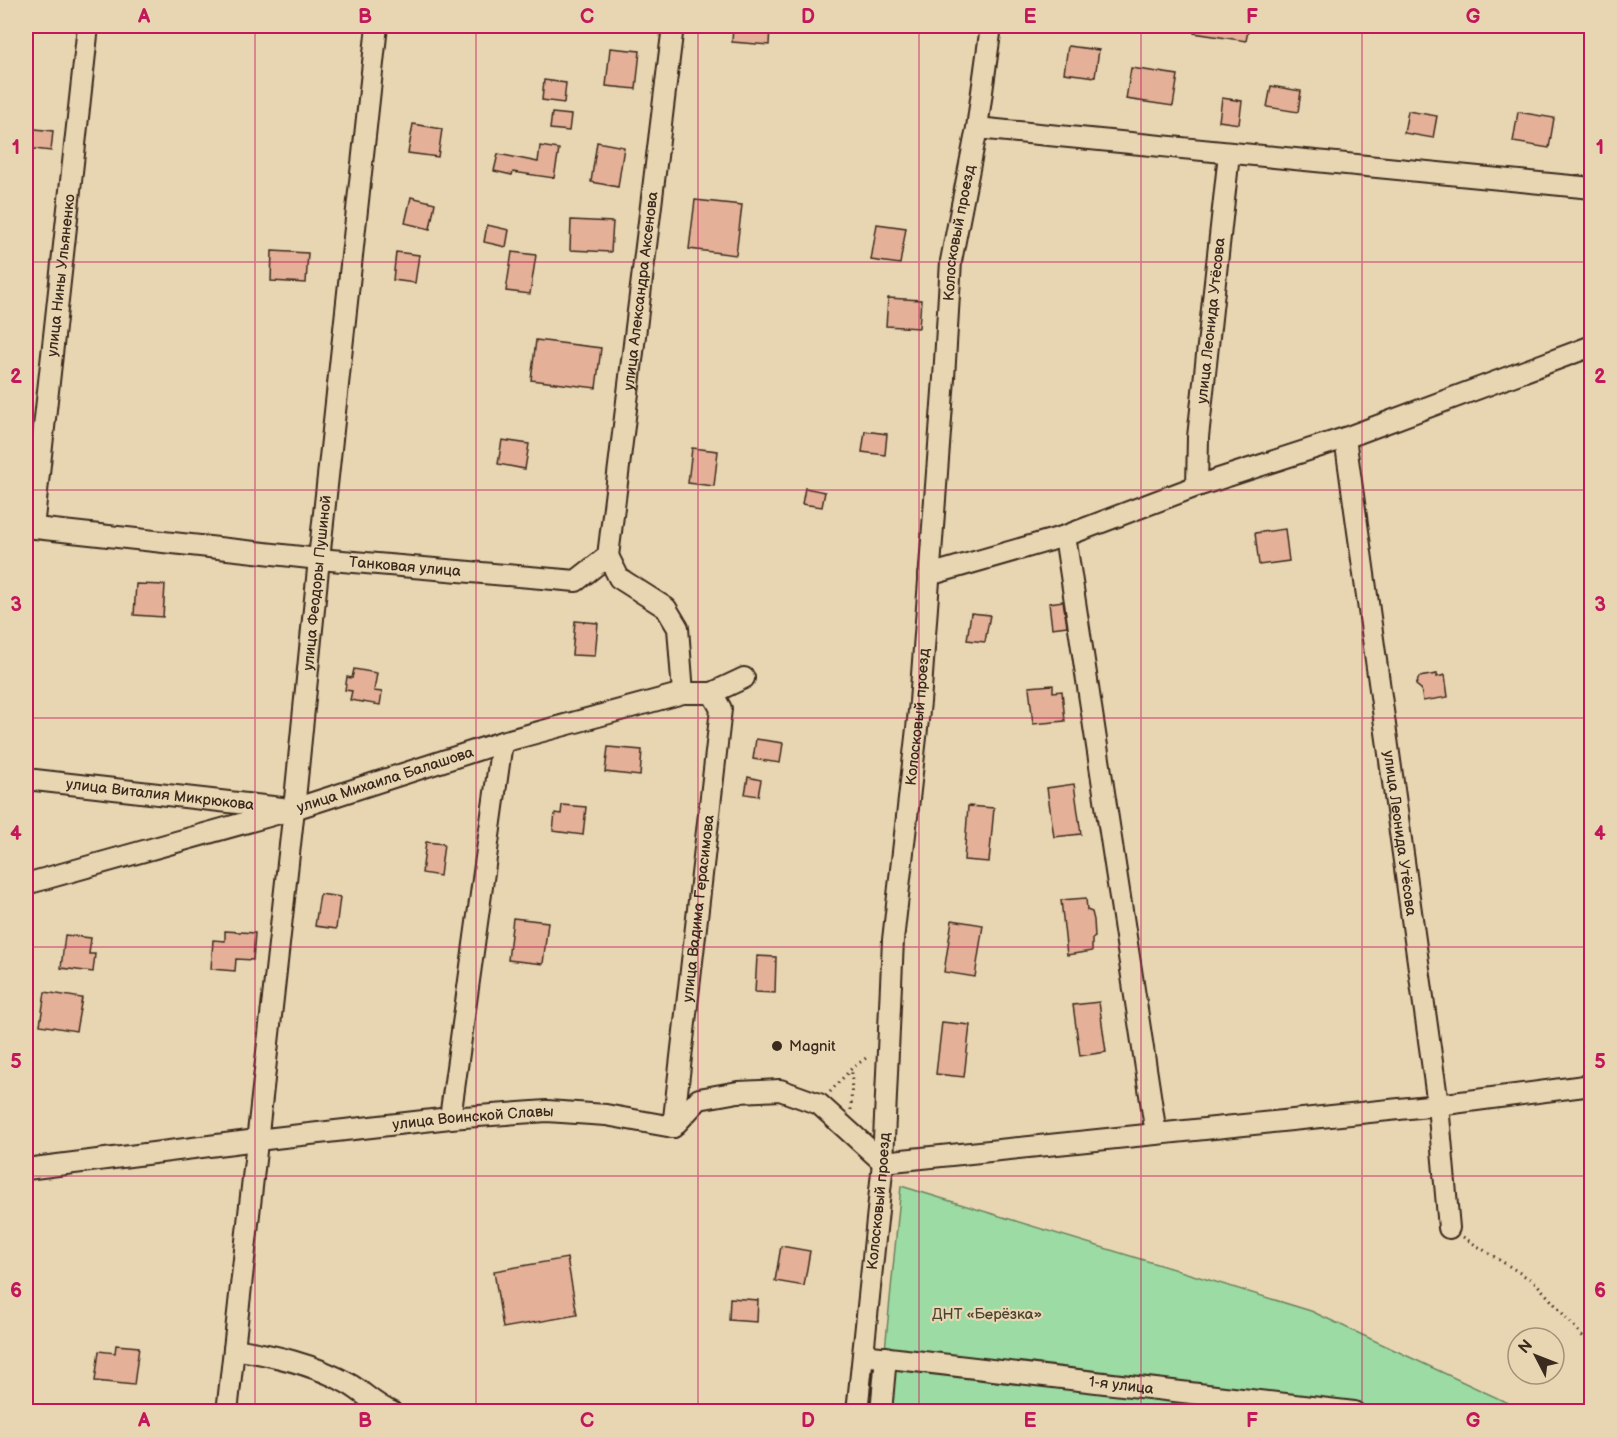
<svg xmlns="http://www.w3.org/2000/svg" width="1617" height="1437" font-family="'Balsamiq Sans',sans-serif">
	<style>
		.green { fill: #9cdba3; stroke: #6c8260; stroke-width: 1.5 }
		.building { fill: #e4b097; stroke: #3b2a1e; stroke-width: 1.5 }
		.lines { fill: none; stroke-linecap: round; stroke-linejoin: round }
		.minor-casing { stroke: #3b2a1e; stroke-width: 24 }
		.path { stroke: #3b2a1e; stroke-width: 3; stroke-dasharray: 1.5 4.5; stroke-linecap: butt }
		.minor { stroke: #e8d6b3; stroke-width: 20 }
		.grid { fill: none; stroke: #c2185b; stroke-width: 1.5; stroke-opacity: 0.55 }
		.poi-dot { fill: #3b2a1e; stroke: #e8d6b3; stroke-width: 2 }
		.labels { text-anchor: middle; stroke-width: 4.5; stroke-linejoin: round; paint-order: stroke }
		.street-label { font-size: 15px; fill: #3b2a1e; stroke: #e8d6b3 }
		.poi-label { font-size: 15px; fill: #3b2a1e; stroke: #e8d6b3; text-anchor: start }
		.park-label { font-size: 15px; fill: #4a4532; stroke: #e8d6b3 }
		.neatline { fill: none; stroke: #c2185b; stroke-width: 2 }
		.grid-label { font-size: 20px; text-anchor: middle; font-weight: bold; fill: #c2185b }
	</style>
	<rect width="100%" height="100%" fill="#e8d6b3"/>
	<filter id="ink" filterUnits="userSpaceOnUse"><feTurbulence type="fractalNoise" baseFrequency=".0167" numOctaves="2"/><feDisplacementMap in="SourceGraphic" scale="12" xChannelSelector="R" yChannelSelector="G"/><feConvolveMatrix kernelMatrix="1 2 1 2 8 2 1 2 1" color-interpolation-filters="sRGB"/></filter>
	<g filter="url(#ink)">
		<path class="green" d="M 901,1186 L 1311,1311 L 1506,1402 L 1511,1411 L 879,1412 Z"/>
		<path class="building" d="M 733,26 L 770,26 L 769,45 L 732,42 Z
			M 1195,26 L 1249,26 L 1246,41 L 1194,33 Z
			M 1068,46 L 1099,50 L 1095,77 L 1064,73 Z
			M 610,48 L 640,51 L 636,89 L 606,86 Z
			M 1131,68 L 1178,75 L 1173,106 L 1126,99 Z
			M 544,80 L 566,83 L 564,103 L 542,100 Z
			M 1271,86 L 1301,91 L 1298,112 L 1267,107 Z
			M 1222,98 L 1242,101 L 1239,124 L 1219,121 Z
			M 1408,111 L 1437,116 L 1433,138 L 1404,133 Z
			M 1518,112 L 1554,118 L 1549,148 L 1513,142 Z
			M 552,113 L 571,115 L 569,131 L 550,129 Z
			M 413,124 L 442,129 L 438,157 L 408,153 Z
			M 26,128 L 53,131 L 51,151 L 26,148 Z
			M 597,142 L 624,147 L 618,187 L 591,182 Z
			M 540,146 L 559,149 L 554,178 L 513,172 L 512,175 L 494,171 L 498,154 L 538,162 Z
			M 411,197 L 435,203 L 430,229 L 405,223 Z
			M 695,200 L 742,205 L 736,255 L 689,249 Z
			M 571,220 L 613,222 L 611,252 L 570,250 Z
			M 877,224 L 906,228 L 900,264 L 871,260 Z
			M 487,225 L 509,230 L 506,247 L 484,242 Z
			M 272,251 L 308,253 L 306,283 L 271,281 Z
			M 396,252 L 419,255 L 415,283 L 393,280 Z
			M 512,252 L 536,255 L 530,294 L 506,291 Z
			M 888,298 L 921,300 L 919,328 L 886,326 Z
			M 536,340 L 601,348 L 596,388 L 531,380 Z
			M 865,431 L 887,434 L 885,455 L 862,452 Z
			M 502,440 L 529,444 L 525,469 L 498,464 Z
			M 692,448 L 718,451 L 714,486 L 688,483 Z
			M 805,488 L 825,492 L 822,507 L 802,504 Z
			M 1285,529 L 1289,561 L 1259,565 L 1255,533 Z
			M 136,584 L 165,585 L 163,617 L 134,615 Z
			M 1063,601 L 1067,626 L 1052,628 L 1049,603 Z
			M 971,613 L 990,615 L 985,642 L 967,640 Z
			M 575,621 L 598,623 L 595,656 L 572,655 Z
			M 354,669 L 377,673 L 374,691 L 382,692 L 380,705 L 350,700 L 352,691 L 345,690 L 347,677 L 352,678 Z
			M 1437,674 L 1437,677 L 1445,675 L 1448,697 L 1423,701 L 1421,689 L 1416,685 L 1419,677 Z
			M 1053,685 L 1053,692 L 1062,691 L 1065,721 L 1033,724 L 1029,687 Z
			M 756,739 L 783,743 L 780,763 L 753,759 Z
			M 608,747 L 642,750 L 640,776 L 605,772 Z
			M 748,777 L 761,780 L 758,796 L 745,794 Z
			M 1074,784 L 1081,834 L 1054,837 L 1047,788 Z
			M 562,805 L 586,807 L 583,835 L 553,831 L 555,813 L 561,814 Z
			M 968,806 L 994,808 L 989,862 L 964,860 Z
			M 426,842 L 444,844 L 440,876 L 422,873 Z
			M 320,894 L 340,897 L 336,929 L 315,926 Z
			M 1086,898 L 1087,910 L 1092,912 L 1094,920 L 1095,937 L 1092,939 L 1092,951 L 1067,955 L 1061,900 Z
			M 513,918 L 548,922 L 543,964 L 508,960 Z
			M 952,920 L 983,925 L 975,977 L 944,972 Z
			M 225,931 L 255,933 L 253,960 L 236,959 L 235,971 L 211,969 L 213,940 L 225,941 Z
			M 65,935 L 91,938 L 89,954 L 95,954 L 93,972 L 61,968 Z
			M 757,956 L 776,957 L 775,993 L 755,992 Z
			M 45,992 L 82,998 L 76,1031 L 40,1025 Z
			M 1099,1002 L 1106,1052 L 1080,1056 L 1073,1005 Z
			M 942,1022 L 970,1025 L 964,1077 L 936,1074 Z
			M 781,1246 L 810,1251 L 804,1286 L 775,1281 Z
			M 567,1258 L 577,1315 L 503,1328 L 494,1271 Z
			M 730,1298 L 758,1300 L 757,1322 L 729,1320 Z
			M 116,1345 L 139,1347 L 134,1385 L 95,1381 L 99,1351 L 115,1353 Z"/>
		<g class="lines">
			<g class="minor-casing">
				<g id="minor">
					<path d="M 977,128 L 1592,188"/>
					<path id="s1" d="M 1345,438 L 1438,1105 L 1449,1228"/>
					<path id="s2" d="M 1197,486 L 1198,437 L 1229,154"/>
					<path id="s3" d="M 26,527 L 319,559 L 576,581 L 608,556 L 619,578 L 666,608 L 678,628 L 683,693"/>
					<path id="s4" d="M 33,528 L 88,26"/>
					<path d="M 1065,536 L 1156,1134"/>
					<path id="s5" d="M 608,556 L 673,26"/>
					<path d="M 929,575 L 1065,536 L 1197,486 L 1345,438 L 1592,346"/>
					<path id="s6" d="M 26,779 L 282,808"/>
					<path id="s7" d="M 26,884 L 294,809 L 502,742 L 683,693 L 712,693 L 744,678"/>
					<path d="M 450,1118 L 502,742"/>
					<path id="s8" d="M 673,1127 L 721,709 L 712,693"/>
					<path d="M 673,1127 L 699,1099 L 738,1092 L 780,1090 L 819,1104 L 883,1162"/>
					<path d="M 883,1162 L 1438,1105 L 1592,1085"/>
					<path id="s9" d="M 26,1169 L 257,1140 L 450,1118 L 547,1111 L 606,1115 L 673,1127"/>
					<path d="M 234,1349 C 273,1355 314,1364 349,1384 C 363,1392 376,1406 392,1412"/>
					<path id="s10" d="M 863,1355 L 1354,1412"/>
					<path id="s11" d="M 227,1412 L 294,809 L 319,559 L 377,26"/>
					<path id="s12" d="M 857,1412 L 883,1162 L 893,940 L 920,702 L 944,378 L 951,261 L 977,128 L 991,26"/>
					<path d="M 881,1412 L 886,1357"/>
				</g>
			</g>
			<path class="path" d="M 830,1092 L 852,1068 L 869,1056
				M 851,1110 L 852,1068
				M 1463,1237 L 1536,1283 L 1592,1347"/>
			<use href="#minor" class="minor"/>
		</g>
	</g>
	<path class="grid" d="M 255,26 L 255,1412M 476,26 L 476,1412M 698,26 L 698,1412M 919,26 L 919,1412M 1141,26 L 1141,1412M 1362,26 L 1362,1412M 26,262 L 1592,262M 26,490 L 1592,490M 26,718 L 1592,718M 26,947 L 1592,947M 26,1176 L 1592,1176"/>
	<circle class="poi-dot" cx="777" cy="1046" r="6"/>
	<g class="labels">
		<g class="street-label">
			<text dy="5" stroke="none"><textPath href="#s12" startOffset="1184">Колосковый проезд</textPath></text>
			<text dy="5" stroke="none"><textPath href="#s4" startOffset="254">улица Нины Ульяненко</textPath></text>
			<text dy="5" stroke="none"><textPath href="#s5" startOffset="267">улица Александра Аксенова</textPath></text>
			<text dy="5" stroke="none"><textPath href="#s2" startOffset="166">улица Леонида Утёсова</textPath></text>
			<text dy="5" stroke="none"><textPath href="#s3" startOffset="381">Танковая улица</textPath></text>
			<text dy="5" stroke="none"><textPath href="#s11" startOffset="834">улица Феодоры Пушиной</textPath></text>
			<text dy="5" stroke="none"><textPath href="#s12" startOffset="698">Колосковый проезд</textPath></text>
			<text dy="5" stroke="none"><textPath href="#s7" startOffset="374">улица Михаила Балашова</textPath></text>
			<text dy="5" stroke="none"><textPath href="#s6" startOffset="135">улица Виталия Микрюкова</textPath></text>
			<text dy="5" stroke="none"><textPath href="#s1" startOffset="399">улица Леонида Утёсова</textPath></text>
			<text dy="5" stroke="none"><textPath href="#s8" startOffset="220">улица Вадима Герасимова</textPath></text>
			<text dy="5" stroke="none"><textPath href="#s9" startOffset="450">улица Воинской Славы</textPath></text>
			<text dy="5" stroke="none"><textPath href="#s12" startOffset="212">Колосковый проезд</textPath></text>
			<text dy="5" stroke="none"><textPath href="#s10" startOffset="260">1-я улица</textPath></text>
		</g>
		<g class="poi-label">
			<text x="789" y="1051">Magnit</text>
		</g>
		<g class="park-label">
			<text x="987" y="1319">ДНТ «Берёзка»</text>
		</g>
	</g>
	<rect width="1617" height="1437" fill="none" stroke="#e8d6b3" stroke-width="66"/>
	<g transform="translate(1536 1356) rotate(312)"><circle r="28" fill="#e8d6b3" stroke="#a39177" stroke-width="1.5"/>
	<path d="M0-4.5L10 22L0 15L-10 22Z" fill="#3b2a1e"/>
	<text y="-9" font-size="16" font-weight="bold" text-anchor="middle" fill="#3b2a1e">N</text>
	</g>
	<rect x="33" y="33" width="1551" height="1371" class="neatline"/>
	<g class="grid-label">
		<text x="144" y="23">A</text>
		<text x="365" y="23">B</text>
		<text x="587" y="23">C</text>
		<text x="808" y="23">D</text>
		<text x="1030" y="23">E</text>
		<text x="1252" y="23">F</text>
		<text x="1473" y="23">G</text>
		<text x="16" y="154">1</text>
		<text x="1600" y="154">1</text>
		<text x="16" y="383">2</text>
		<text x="1600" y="383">2</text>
		<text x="16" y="611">3</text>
		<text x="1600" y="611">3</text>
		<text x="16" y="840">4</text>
		<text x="1600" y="840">4</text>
		<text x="16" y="1068">5</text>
		<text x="1600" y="1068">5</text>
		<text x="16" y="1297">6</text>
		<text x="1600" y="1297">6</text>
		<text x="144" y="1427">A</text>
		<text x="365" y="1427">B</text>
		<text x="587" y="1427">C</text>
		<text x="808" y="1427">D</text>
		<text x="1030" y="1427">E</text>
		<text x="1252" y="1427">F</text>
		<text x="1473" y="1427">G</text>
	</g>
</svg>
